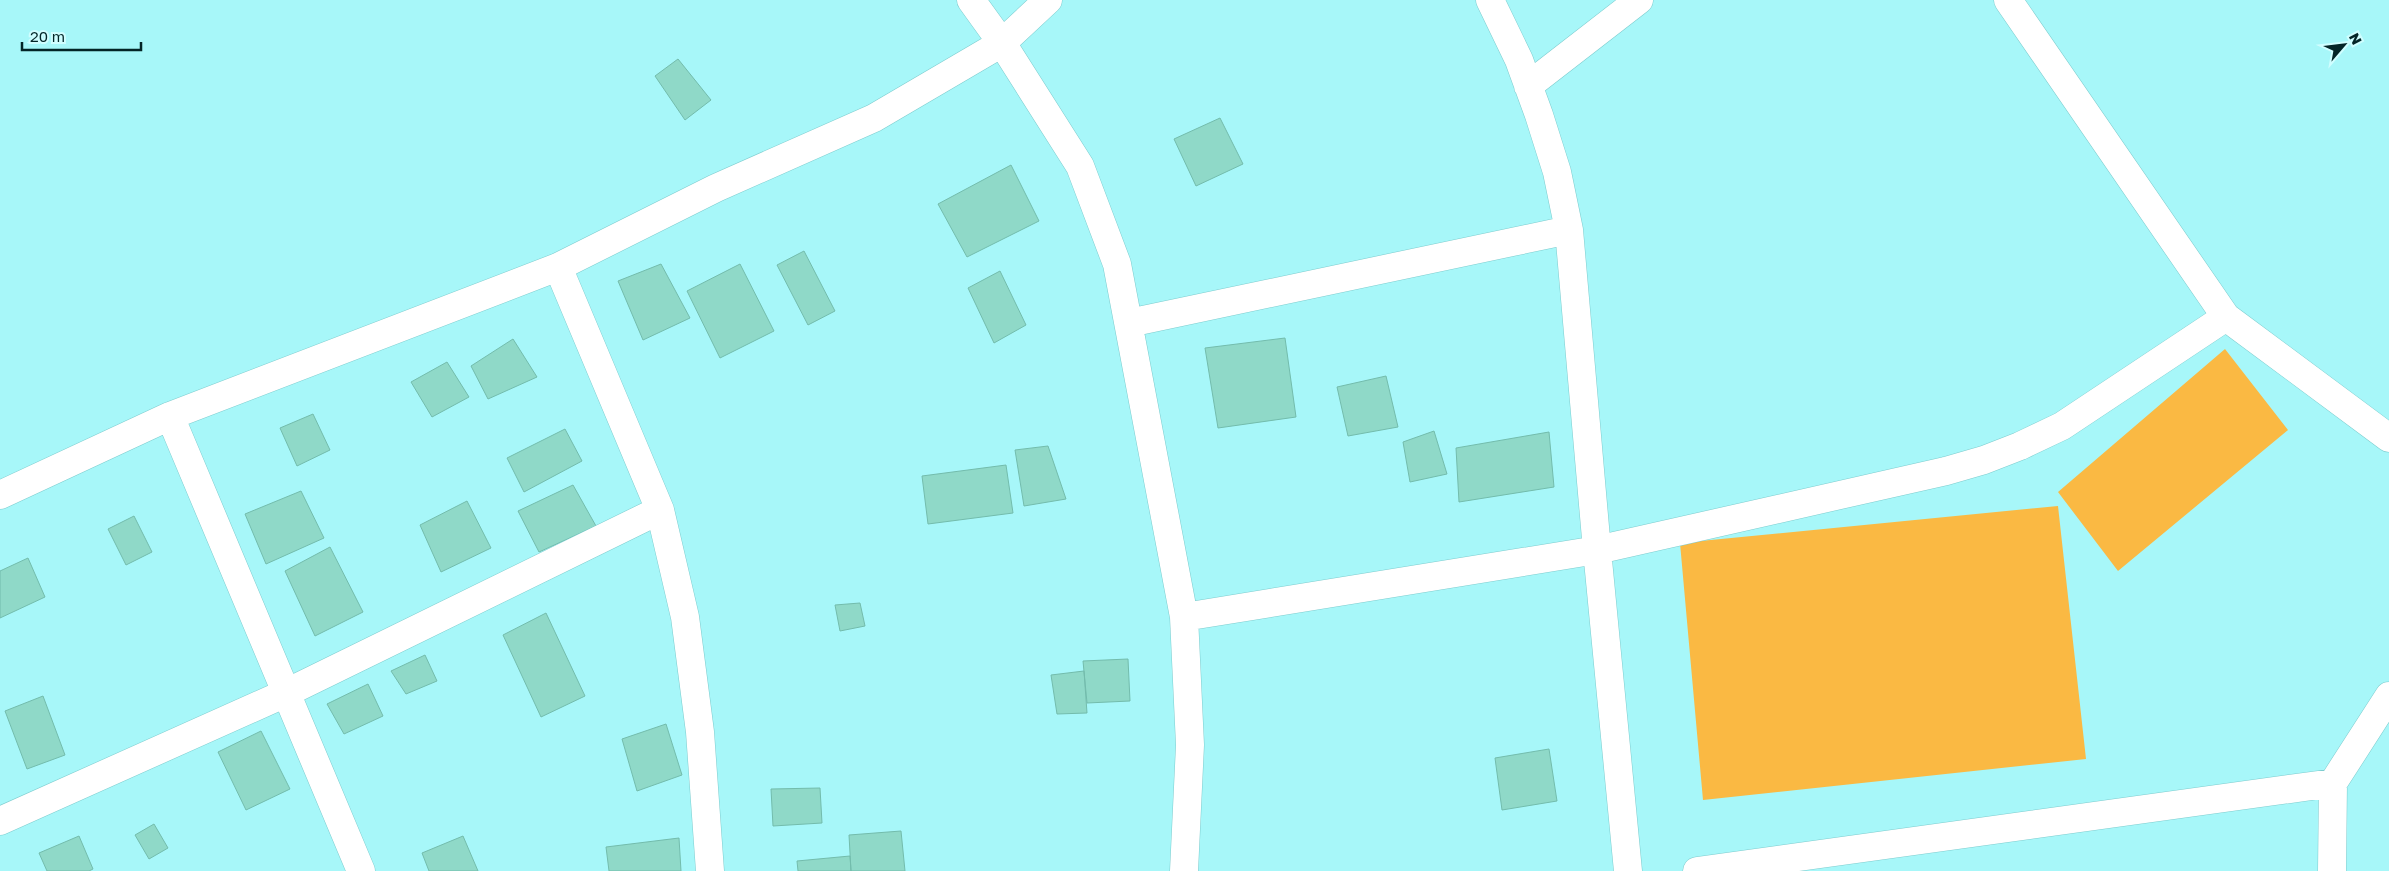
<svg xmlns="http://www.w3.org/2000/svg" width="2389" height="871" font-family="'Golos Text',sans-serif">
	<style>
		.green { fill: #fab943 }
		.building { fill: #8fd9c8; stroke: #73bcac }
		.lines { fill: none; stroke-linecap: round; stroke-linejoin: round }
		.minor-casing { stroke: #7dccce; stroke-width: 29 }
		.minor { stroke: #fff; stroke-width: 28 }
	</style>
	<rect width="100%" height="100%" fill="#a7f7f9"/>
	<path class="green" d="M 2225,349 L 2288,430 L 2118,571 L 2058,492 Z
		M 2058,506 L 2086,759 L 1703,800 L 1680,543 Z"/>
	<path class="building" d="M 678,59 L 711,100 L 685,120 L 655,76 Z
		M 1220,118 L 1243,164 L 1196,186 L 1174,139 Z
		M 1011,165 L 1039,221 L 967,257 L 938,204 Z
		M 804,251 L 835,311 L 808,325 L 777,265 Z
		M 661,264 L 690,318 L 643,340 L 618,281 Z
		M 740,264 L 774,331 L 720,358 L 687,291 Z
		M 1000,271 L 1026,325 L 994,343 L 968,288 Z
		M 1285,338 L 1296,417 L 1218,428 L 1205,348 Z
		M 513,339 L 537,377 L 488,399 L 471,366 Z
		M 447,362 L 469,397 L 432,417 L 411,382 Z
		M 1386,376 L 1398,427 L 1348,436 L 1337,387 Z
		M 313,414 L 330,450 L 297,466 L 280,428 Z
		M 565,429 L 582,461 L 524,492 L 507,458 Z
		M 1434,431 L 1447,474 L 1410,482 L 1403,442 Z
		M 1549,432 L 1554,487 L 1459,502 L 1456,448 Z
		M 1048,446 L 1066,499 L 1024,506 L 1015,450 Z
		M 1006,465 L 1013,513 L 928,524 L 922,476 Z
		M 573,485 L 596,526 L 539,552 L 518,511 Z
		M 301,491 L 324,538 L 266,564 L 245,514 Z
		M 467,501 L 491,548 L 441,572 L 420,525 Z
		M 134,516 L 152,552 L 126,565 L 108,529 Z
		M 330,547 L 363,612 L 315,636 L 285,571 Z
		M 28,558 L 45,597 L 0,618 L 0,571 Z
		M 860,603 L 865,626 L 840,631 L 835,605 Z
		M 546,613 L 585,696 L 541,717 L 503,635 Z
		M 425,655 L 437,681 L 406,694 L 391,671 Z
		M 1128,659 L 1130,701 L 1087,703 L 1083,661 Z
		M 1084,671 L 1087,713 L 1057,714 L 1051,675 Z
		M 368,684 L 383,716 L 344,734 L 327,704 Z
		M 43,696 L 65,755 L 27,769 L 5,711 Z
		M 666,724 L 682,775 L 637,791 L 622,739 Z
		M 261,731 L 290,789 L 246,810 L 218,752 Z
		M 1549,749 L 1557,801 L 1502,810 L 1495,758 Z
		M 820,788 L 822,823 L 773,826 L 771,789 Z
		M 154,824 L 168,848 L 149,859 L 135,835 Z
		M 901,831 L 905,871 L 851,871 L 849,835 Z
		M 79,836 L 93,869 L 89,871 L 47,871 L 39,853 Z
		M 463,836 L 478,871 L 429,871 L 422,853 Z
		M 679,838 L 681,871 L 609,871 L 606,847 Z
		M 850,856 L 851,871 L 798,871 L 797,861 Z"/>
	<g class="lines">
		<g class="minor-casing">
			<path id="minor" d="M 971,0 L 1002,43 L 1080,166 L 1117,264 L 1184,617 L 1190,745 L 1184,871
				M 1490,0 L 1519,60 L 1539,115 L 1557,172 L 1569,230 L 1597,550 L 1628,871
				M 2008,0 L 2226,317 L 2389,438
				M 1528,86 L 1639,0
				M 558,267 L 660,510 L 685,617 L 700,732 L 710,871
				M 1129,323 L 1569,230
				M 170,416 L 361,871
				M 0,495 L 170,416 L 558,267 L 716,188 L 874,118 L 1002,43 L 1048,0
				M 1184,617 L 1597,550 L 1946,471 L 1984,460 L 2020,446 L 2062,426 L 2226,317
				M 0,821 L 286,693 L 660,510
				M 1697,871 L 2333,783
				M 2332,871 L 2333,783 L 2389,696"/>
		</g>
		<use href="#minor" class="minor"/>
	</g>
	<g transform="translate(2344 45) rotate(62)" stroke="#d0feff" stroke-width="4" paint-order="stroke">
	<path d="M0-4L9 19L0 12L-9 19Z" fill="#032527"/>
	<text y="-8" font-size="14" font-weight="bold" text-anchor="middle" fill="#032527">N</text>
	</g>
	<path d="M22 42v8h119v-8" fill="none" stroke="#032527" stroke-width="2.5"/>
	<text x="30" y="42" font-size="15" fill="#032527" stroke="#d0feff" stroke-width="4" paint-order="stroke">20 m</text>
</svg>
